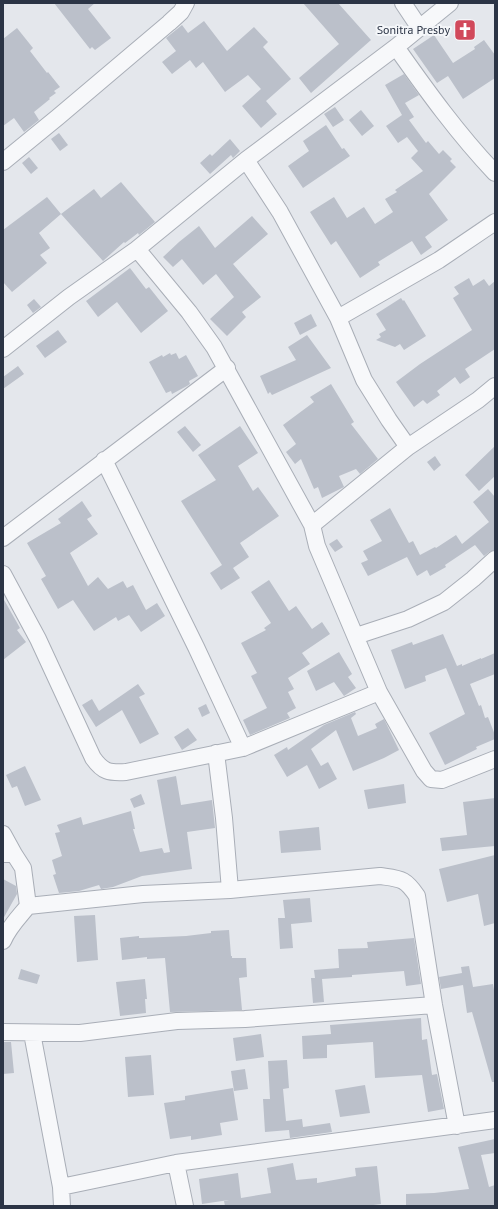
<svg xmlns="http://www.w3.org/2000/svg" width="498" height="1209" font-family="'PT Sans',sans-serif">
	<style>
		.building { fill: #bbc0ca }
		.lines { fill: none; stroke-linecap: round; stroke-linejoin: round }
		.minor-casing { stroke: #a9aeb7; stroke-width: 18 }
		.minor { stroke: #f7f8fa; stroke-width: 16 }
		.labels { text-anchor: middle; stroke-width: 4; stroke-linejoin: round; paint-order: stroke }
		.poi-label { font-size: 12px; fill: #2b3445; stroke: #f4f6f9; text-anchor: end }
	</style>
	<rect width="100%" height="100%" fill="#e4e7ec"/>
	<path class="building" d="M 54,3 L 95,3 L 88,9 L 111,38 L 95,50 L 92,47 L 90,49 Z
		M 303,3 L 338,3 L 371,40 L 311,93 L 299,78 L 339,44 Z
		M 204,21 L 227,51 L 254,27 L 268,42 L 263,47 L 291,79 L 266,101 L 277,114 L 261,128 L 242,106 L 261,89 L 248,75 L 225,92 L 203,62 L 196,68 L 190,60 L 172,74 L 162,62 L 176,51 L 166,38 L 182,25 L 188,33 Z
		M 17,28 L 33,48 L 30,51 L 47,73 L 48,72 L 60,87 L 54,91 L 56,93 L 49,98 L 50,99 L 34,112 L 39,120 L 24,132 L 14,118 L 3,126 L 3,39 Z
		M 434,35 L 453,63 L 475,49 L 474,47 L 484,40 L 495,55 L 495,78 L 463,99 L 448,76 L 437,83 L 413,49 Z
		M 404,74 L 419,95 L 405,103 L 414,117 L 409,120 L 426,143 L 428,141 L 439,154 L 443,150 L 452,159 L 450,161 L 456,167 L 429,194 L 448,220 L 425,237 L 432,247 L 421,255 L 412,241 L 378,262 L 380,265 L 360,278 L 336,241 L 331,245 L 310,212 L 334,197 L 347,218 L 364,207 L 375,224 L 393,212 L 385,199 L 397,192 L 395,190 L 423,171 L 411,158 L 418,151 L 407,137 L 398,143 L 386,126 L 402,115 L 385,85 Z
		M 335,107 L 344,120 L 333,127 L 324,114 Z
		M 361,110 L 374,126 L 362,136 L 349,120 Z
		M 326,125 L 342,149 L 344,148 L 350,156 L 303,188 L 288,166 L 309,151 L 303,141 Z
		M 59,133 L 68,145 L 60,151 L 51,139 Z
		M 230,139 L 240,151 L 233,158 L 231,155 L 210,174 L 200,163 L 210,154 L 212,156 Z
		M 29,157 L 38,168 L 31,174 L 22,163 Z
		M 121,182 L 155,222 L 139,235 L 138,233 L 125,243 L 124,242 L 103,261 L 61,214 L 94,189 L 101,198 Z
		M 47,197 L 61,214 L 39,233 L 50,248 L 40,255 L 47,263 L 12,292 L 3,282 L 3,230 Z
		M 252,216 L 268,234 L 233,264 L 261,297 L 242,312 L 246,317 L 227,336 L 210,319 L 234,297 L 216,274 L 203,285 L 182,259 L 173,267 L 163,257 L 179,242 L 199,226 L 215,248 Z
		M 130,268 L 146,289 L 149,287 L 168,311 L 141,333 L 117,302 L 98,317 L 86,301 Z
		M 469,278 L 473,286 L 484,279 L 489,286 L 495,281 L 495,349 L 465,369 L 470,377 L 460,384 L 455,377 L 437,391 L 440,395 L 427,404 L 423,400 L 414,407 L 396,382 L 420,364 L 472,330 L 453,298 L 459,294 L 454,287 Z
		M 401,298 L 403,301 L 404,300 L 426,336 L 404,350 L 400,344 L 395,347 L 376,340 L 381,337 L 379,334 L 386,330 L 376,314 Z
		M 34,299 L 41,307 L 33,313 L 27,305 Z
		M 311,314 L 317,326 L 300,335 L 294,323 Z
		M 58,330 L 67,342 L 45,358 L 36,346 Z
		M 307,335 L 331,368 L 272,395 L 270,392 L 268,394 L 260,376 L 296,360 L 288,347 Z
		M 170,353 L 171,355 L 176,353 L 179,359 L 186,355 L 198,376 L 189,381 L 190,384 L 187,386 L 172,394 L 171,391 L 166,393 L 149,362 L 162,355 L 163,357 Z
		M 18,366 L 24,374 L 3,389 L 3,377 Z
		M 331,384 L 354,422 L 351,424 L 378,459 L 360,474 L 356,469 L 339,476 L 344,487 L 322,498 L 318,487 L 314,489 L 301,459 L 295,464 L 286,452 L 296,444 L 283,425 L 314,402 L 310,397 Z
		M 185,426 L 201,445 L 193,452 L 177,432 Z
		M 240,426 L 258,453 L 238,466 L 253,491 L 258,487 L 279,516 L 240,543 L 249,557 L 233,568 L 240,578 L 221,590 L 210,573 L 222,565 L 181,501 L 216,480 L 198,455 Z
		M 495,446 L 495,476 L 479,491 L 465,475 Z
		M 435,456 L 441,465 L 434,471 L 427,462 Z
		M 488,489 L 495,497 L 495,550 L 489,552 L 484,556 L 475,545 L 445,565 L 446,567 L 430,576 L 427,570 L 417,576 L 407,557 L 368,576 L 361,563 L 368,560 L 363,551 L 382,541 L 370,520 L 390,508 L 409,543 L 413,541 L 420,555 L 435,547 L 436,548 L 456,535 L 462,544 L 489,522 L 473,502 Z
		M 82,501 L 92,516 L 87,519 L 98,534 L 70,553 L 88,586 L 98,577 L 108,589 L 123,581 L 127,588 L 133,585 L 146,610 L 157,603 L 165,616 L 141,632 L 129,615 L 118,621 L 116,617 L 94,631 L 73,600 L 58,609 L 41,579 L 46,576 L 27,543 L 61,523 L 58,519 Z
		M 337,539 L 343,547 L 335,552 L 329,544 Z
		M 269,580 L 289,611 L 296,606 L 312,629 L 322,622 L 330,634 L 302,653 L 310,664 L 288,678 L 294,689 L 288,692 L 296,708 L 287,713 L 290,718 L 250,735 L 243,720 L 267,708 L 251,676 L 257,673 L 241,643 L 266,630 L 264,628 L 271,623 L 251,592 Z
		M 3,598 L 20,628 L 17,630 L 26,642 L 3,660 Z
		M 443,634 L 457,666 L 462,664 L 462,666 L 481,658 L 481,659 L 495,653 L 495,674 L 470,684 L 479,706 L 481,705 L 485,718 L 488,717 L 495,735 L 495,739 L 476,747 L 477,749 L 445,765 L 429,733 L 465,714 L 446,668 L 425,676 L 426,681 L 405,689 L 391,650 L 412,642 L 413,645 Z
		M 339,652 L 352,674 L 348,677 L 356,688 L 344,696 L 334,682 L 316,691 L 307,671 Z
		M 138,684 L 145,694 L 139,697 L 159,734 L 140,744 L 122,710 L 96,727 L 82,705 L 92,699 L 99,711 Z
		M 206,704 L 210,713 L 202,717 L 198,708 Z
		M 355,712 L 356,714 L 351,718 L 358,736 L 377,728 L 375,724 L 384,719 L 399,750 L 384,758 L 353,771 L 336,730 L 311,749 L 321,766 L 328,762 L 337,779 L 319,789 L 307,765 L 287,777 L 274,755 L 287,747 L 288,750 L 324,725 Z
		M 188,728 L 197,740 L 182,750 L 174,737 Z
		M 25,766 L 41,800 L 25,806 L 17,786 L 12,788 L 6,775 Z
		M 176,776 L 181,805 L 212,800 L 215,828 L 187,832 L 192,869 L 142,876 L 113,887 L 101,889 L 99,885 L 79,891 L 59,893 L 53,875 L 56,874 L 52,860 L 62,856 L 55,833 L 60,832 L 57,825 L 81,817 L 83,825 L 131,811 L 135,829 L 133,829 L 140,852 L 162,848 L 164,853 L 170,852 L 157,780 Z
		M 404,784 L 406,803 L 368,809 L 364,790 Z
		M 141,794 L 145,804 L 134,808 L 130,799 Z
		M 495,798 L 495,846 L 442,851 L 440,838 L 467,835 L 463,802 Z
		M 319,827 L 321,850 L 281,853 L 279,831 Z
		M 495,855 L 495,923 L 484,926 L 478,894 L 447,902 L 439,869 Z
		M 3,879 L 16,886 L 17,894 L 3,919 Z
		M 310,898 L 312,922 L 291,924 L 293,948 L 280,949 L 278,918 L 285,918 L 283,900 Z
		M 95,915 L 98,960 L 77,962 L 74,916 Z
		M 229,930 L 231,956 L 232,956 L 232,958 L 246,958 L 247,977 L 239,978 L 242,1010 L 170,1012 L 165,958 L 147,959 L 147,957 L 122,960 L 120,938 L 139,936 L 139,938 L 141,938 L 186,936 L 211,933 L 211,931 Z
		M 414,938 L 421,984 L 406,986 L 404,971 L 352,975 L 352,977 L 322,979 L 324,1002 L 313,1003 L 311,978 L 315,978 L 314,970 L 339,968 L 338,949 L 368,948 L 367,942 Z
		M 469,966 L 473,987 L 493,984 L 495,996 L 495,1082 L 492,1082 L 472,1012 L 467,1013 L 463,985 L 441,989 L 439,977 L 462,973 L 461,967 Z
		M 21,969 L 40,975 L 37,984 L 18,979 Z
		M 145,979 L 147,999 L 145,999 L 146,1013 L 120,1016 L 116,982 Z
		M 421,1018 L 422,1040 L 427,1039 L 432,1075 L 437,1074 L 444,1109 L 428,1112 L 422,1075 L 375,1078 L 373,1042 L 327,1045 L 327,1058 L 303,1059 L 302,1036 L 331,1034 L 330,1025 Z
		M 261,1034 L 264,1057 L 236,1061 L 233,1038 Z
		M 3,1042 L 11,1042 L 14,1073 L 3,1074 Z
		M 151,1055 L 154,1095 L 128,1097 L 125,1057 Z
		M 287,1060 L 289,1088 L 283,1089 L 286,1121 L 302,1119 L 303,1127 L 330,1123 L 332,1132 L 290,1138 L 289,1130 L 265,1132 L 263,1099 L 270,1099 L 268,1061 Z
		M 245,1069 L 248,1089 L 234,1091 L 231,1071 Z
		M 365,1085 L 370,1113 L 340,1117 L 335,1090 Z
		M 233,1088 L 238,1120 L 220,1123 L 222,1135 L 191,1140 L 191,1136 L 170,1139 L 164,1103 L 185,1100 L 185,1096 Z
		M 495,1139 L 495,1153 L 481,1155 L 489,1187 L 495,1185 L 495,1206 L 406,1206 L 406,1194 L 434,1193 L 469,1189 L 458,1147 Z
		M 293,1163 L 296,1180 L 317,1178 L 317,1183 L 356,1176 L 355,1168 L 377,1166 L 381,1204 L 366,1206 L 225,1206 L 224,1201 L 229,1200 L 202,1204 L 199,1179 L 238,1173 L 241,1198 L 271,1193 L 267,1168 Z"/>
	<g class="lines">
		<g class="minor-casing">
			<path id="minor" d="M 403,3 L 419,27
				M 396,47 C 427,91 458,134 495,173
				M 246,160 L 280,212 L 338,318 L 364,380 L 389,420 L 408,447
				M 3,162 L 58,117 L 169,23 L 181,12 L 186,3
				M 137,249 L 189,312 L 214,347 L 312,525 L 317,546 L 379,692 L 424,771 L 431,779 L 442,780 L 495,759
				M 338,318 L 439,260 L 495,222
				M 3,349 L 69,297 L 137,249 L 246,160 L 396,47 L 450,3
				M 104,460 L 196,647 L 243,748
				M 312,525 L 408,447 L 478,400 L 495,386
				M 3,538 L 227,368
				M 3,574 L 38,639 L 93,758 C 103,772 109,773 126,772 L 243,748 L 379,692
				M 356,636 L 408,619 L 444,602 L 473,579 L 495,559
				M 216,753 L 224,818 L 230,890
				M 3,834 L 14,854
				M 3,854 L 14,854 L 23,868 L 28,906 C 19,917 8,928 3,941
				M 28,906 L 143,894 L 230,890 L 380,876 C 401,879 405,878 417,896 L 434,1005 L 457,1126
				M 3,1032 L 80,1033 L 177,1021 L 245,1019 L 434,1005
				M 32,1033 L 61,1187 L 62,1206
				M 176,1163 L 185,1206
				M 61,1187 L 176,1163 L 495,1120"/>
		</g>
		<use href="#minor" class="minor"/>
	</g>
	<defs>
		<g id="church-square" transform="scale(1.15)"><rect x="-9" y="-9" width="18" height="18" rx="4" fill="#d1495b" stroke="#f4f6f9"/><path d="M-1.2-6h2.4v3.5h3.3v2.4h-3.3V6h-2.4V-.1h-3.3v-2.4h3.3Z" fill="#fff"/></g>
	</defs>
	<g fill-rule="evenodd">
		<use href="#church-square" x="465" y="30"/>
	</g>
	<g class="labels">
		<g class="poi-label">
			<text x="450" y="34">Sonitra Presby</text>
		</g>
	</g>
	<rect width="498" height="1209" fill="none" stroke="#2b3445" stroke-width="8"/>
</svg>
